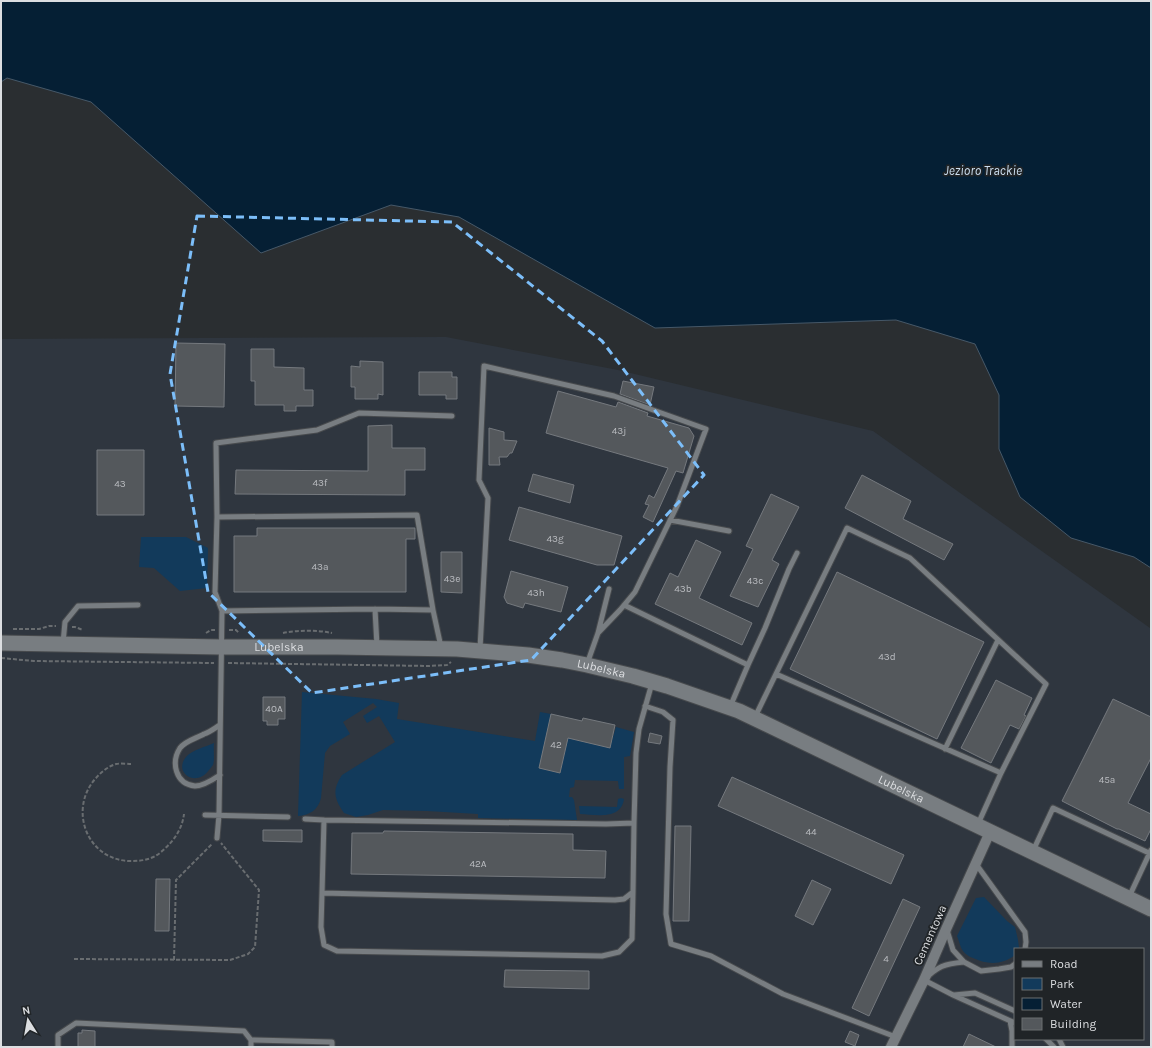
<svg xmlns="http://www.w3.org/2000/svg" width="1152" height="1048" font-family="Karla,sans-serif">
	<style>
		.built { fill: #2f363f; fill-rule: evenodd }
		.green { fill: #123a5b }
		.water { fill: #051f34; stroke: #465868 }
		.building { fill: #54585c; stroke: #75797e }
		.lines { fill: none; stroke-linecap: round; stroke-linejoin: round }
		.lane-casing { stroke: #474a4d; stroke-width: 7 }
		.street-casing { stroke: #474a4d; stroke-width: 12 }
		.secondary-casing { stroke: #474a4d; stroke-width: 17 }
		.path { stroke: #696d70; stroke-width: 2; stroke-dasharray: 4 2; stroke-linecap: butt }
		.lane { stroke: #787d81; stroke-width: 5 }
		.street { stroke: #787d81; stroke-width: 10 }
		.secondary { stroke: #787d81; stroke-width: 15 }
		.marked { fill: none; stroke: #7cbef9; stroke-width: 3; stroke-dasharray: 8 5; stroke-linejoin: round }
		.labels { text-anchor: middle; stroke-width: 3.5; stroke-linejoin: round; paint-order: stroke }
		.number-label { font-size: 10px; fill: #babcc0 }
		.street-label { font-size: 12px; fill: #dcdee1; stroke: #202427 }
		.water-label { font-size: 13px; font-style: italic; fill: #cbdef0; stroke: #202427 }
	</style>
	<rect width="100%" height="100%" fill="#2a2e31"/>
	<path class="built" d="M 446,337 L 618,370 L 873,431 L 1150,628 L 1151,630 L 1151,1047 L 1,1047 L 1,339 ZM 1015,949 L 1143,949 L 1143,1039 L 1015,1039 Z"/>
	<path class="green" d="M 141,537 L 186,537 L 208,548 L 207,588 L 180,591 L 154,568 L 139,567 Z
		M 302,692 L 376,699 L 399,703 L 397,719 L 535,741 L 540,712 L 551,714 L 539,768 L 560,773 L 568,736 L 579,741 L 610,747 L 616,727 L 634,732 L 630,756 L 624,757 L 624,789 L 619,789 L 618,781 L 575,780 L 574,787 L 570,788 L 569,797 L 572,797 L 574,800 L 577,820 L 478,818 L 478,814 L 427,811 L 383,810 L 368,815 L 356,817 L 344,813 C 334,799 332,790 342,775 L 395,742 L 379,716 L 367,723 L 363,716 L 377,707 L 373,703 L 343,722 L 350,734 L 330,746 L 325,753 L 321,798 C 318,810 310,815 298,816 Z
		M 214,743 C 213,750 215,759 213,765 C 212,766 210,769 209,770 C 196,788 173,773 186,757 C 192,750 205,747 214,743 Z
		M 621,798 L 624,799 C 621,820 596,815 580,814 L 579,806 L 617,807 L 618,799 Z
		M 984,897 L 1007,921 L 1015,927 L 1018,940 L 1019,948 L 1015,949 L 1015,955 C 1002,965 988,965 973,958 C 970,957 965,954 963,951 C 960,947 959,940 957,936 L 976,898 Z"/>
	<path class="water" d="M 1,1 L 1151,1 L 1151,568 L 1134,557 L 1071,538 L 1020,497 L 999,449 L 999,395 L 975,344 L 896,320 L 655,328 L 459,217 L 391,205 L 261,253 L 91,102 L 7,78 L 1,82 Z"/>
	<path class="building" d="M 176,343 L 225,344 L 224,407 L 175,406 Z
		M 251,349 L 274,349 L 274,367 L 304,368 L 304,390 L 313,390 L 313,406 L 296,406 L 296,411 L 284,411 L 284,405 L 255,405 L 255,381 L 251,381 Z
		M 360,361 L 383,362 L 383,395 L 378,394 L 378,399 L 355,399 L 355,387 L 351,387 L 351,366 L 360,367 Z
		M 419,372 L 452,372 L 452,377 L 457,377 L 457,399 L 446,399 L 446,395 L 419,395 Z
		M 623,381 L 654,387 L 650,405 L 620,394 Z
		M 558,391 L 616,407 L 618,402 L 648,413 L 647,416 L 689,428 L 694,436 L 683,473 L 676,471 L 653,522 L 643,517 L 649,505 L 645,504 L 649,495 L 654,498 L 668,468 L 546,433 Z
		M 392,425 L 392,448 L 425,448 L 425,470 L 405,470 L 405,495 L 235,494 L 236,470 L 368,471 L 368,426 Z
		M 489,428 L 504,432 L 504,440 L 517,441 L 512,453 L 510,453 L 507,457 L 499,457 L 500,465 L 489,465 Z
		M 97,450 L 144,450 L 144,515 L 97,515 Z
		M 533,474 L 574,485 L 570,503 L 528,491 Z
		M 862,475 L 911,501 L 903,519 L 953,544 L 944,560 L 845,508 Z
		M 771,494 L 799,507 L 772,560 L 779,564 L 758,607 L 730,596 L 753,549 L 746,546 Z
		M 519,507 L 622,536 L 614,565 L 597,565 L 509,540 Z
		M 257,528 L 415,528 L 415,539 L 406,539 L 406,592 L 234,592 L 234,536 L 257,536 Z
		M 696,540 L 721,552 L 699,598 L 752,623 L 742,645 L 655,604 L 670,573 L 678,577 Z
		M 441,552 L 462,552 L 462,593 L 441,592 Z
		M 511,571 L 568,587 L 561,612 L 525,603 L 523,608 L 507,603 L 504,597 Z
		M 837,572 L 984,642 L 937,739 L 790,669 Z
		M 996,680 L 1032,698 L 1024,715 L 1026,716 L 1019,729 L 1010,725 L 991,763 L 961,748 Z
		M 263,697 L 285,697 L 285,719 L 278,719 L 278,725 L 267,725 L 267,721 L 263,721 Z
		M 1113,699 L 1151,717 L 1151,758 L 1128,803 L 1151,814 L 1151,829 L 1145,841 L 1119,829 L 1117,829 L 1062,801 Z
		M 551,714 L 582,721 L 583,718 L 615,725 L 610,748 L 568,738 L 560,773 L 539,768 Z
		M 650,733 L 662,736 L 660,744 L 648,742 Z
		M 732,777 L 904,855 L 891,884 L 718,806 Z
		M 675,826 L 691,826 L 689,921 L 673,921 Z
		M 263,830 L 302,830 L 302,842 L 263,841 Z
		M 384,831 L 573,834 L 573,850 L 606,851 L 605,878 L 351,874 L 352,833 L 383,833 Z
		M 156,879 L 170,879 L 169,931 L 155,931 Z
		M 812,880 L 831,889 L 813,925 L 795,916 Z
		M 903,899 L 920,907 L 869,1016 L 852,1008 Z
		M 505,970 L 589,971 L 589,989 L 504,987 Z
		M 82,1030 L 95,1031 L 95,1047 L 78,1047 L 78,1033 L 82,1033 Z
		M 850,1031 L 859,1035 L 855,1046 L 845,1042 Z
		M 969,1034 L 996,1047 L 963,1047 Z"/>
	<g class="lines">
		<g class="lane-casing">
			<path id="lane" d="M 217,517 L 417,515 L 433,610
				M 670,520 L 729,531
				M 624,605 L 748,665 L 730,707
				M 375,609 L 377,646
				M 222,611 L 375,609 L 433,610 L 441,647
				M 63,643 L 65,622 L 78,606 L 138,605
				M 480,649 L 488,498 L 479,480 L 484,366 L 614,396 L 706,429 L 677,506 L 635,592 L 620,610 L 598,633
				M 587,664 L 598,633 L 609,589
				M 748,665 L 765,628 L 789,569 L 797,553
				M 776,674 L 1001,773
				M 645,706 L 663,712 L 673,720 L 670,767 L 666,914 L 671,944 L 711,956 L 783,994 L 896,1037
				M 755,717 L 847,528 L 910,558 L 1046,684 L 1001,773 L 978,824
				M 945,749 L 998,640
				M 220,775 C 214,779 202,786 195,786 C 175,784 171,762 180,748 C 185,741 197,738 204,734 C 210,732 215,728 220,725
				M 205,815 L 288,817
				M 305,819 L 324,820
				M 634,823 L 633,892 L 624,899 L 615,900 L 322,893 L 324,820 L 606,824 L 634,823 L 636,753 L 639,729 L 652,683
				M 217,838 L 219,815 L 222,611 L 215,592 L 217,517 L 216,443 L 317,430 L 359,413 L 452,416
				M 1033,851 L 1053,808 L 1149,853
				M 976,864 L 1025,932 L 1026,942 L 1025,949
				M 322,893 L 321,927 L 324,945 L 337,951 L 602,956 L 619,952 L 632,939 L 633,892
				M 1129,897 L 1151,850
				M 947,930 L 953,950 L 964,962 L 981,971 L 999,969 L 1011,967 L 1015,964
				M 964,962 C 944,964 938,966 924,980 L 953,995 L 1015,1023
				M 954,995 L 975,993 L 1015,1011
				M 1010,1021 L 1012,1031 L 1012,1047
				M 1046,1039 L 1054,1047
				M 1059,1039 L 1063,1047
				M 58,1047 L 58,1035 L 76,1023 L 244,1031 L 251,1040 L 332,1042 L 332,1047
				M 251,1047 L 251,1040"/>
		</g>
		<g class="street-casing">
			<path id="street" d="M 891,1047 L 924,980 L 947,927 L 990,832"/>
		</g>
		<g class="secondary-casing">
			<g id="secondary">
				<path id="s1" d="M 1,643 L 221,647 L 337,647 L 457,649 L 528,655 L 562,660 L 587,665 L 633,676 L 667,686 L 739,711 L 1151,909"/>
			</g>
		</g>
		<path class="path" d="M 72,627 L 75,627 L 83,630
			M 13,629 L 39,629 L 49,626 L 56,626
			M 229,630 L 236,630 L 239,633
			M 206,633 L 211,630 L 215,630
			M 283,633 C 298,630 317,630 332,633
			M 1,658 L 34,661 L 214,663
			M 228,663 L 429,666 L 447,665 L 451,662
			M 131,764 C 127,764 121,763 116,764 C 109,766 101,772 96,778 C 67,810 88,862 132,861 C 143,861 153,859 161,852 C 173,842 182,830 184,814
			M 74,959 L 230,960 L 248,954 L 255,947 L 259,890 L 221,843
			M 174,960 L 176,880 L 212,844"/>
		<use href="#lane" class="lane"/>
		<use href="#street" class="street"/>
		<use href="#secondary" class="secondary"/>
	</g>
	<path class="marked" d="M 197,216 L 452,222 L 602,341 L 704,475 L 531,660 L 312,693 L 208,592 L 170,374 Z"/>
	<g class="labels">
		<g class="number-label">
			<text x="619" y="434">43j</text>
			<text x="320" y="486">43f</text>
			<text x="120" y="487">43</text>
			<text x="555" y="542">43g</text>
			<text x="320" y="570">43a</text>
			<text x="452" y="582">43e</text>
			<text x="755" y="584">43c</text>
			<text x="683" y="592">43b</text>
			<text x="536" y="596">43h</text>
			<text x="887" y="660">43d</text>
			<text x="274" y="712">40A</text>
			<text x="556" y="748">42</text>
			<text x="1107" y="783">45a</text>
			<text x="811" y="835">44</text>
			<text x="478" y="867">42A</text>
			<text x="886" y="962">4</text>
		</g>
		<g class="street-label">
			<text dy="4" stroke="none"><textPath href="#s1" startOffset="278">Lubelska</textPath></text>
			<text dy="4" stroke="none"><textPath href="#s1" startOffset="602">Lubelska</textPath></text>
			<text dy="4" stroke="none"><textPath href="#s1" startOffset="926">Lubelska</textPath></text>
			<text transform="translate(930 935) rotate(-66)" y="4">Cementowa</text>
		</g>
		<g class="water-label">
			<text x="983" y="175">Jezioro Trackie</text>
		</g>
	</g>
	<rect width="1152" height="1048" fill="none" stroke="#dcdee1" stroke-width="4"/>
	<rect x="1014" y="948" width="130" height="92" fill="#202427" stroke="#6b6e71"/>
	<rect x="1022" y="961" width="20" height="6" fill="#787d81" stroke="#6b6e71"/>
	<text x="1050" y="968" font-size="12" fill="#dcdee1">Road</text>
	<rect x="1022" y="978" width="20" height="12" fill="#123a5b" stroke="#6b6e71"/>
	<text x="1050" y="988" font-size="12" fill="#dcdee1">Park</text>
	<rect x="1022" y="998" width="20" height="12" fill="#051f34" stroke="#6b6e71"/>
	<text x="1050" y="1008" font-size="12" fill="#dcdee1">Water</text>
	<rect x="1022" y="1018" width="20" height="12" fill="#54585c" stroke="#6b6e71"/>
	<text x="1050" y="1028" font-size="12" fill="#dcdee1">Building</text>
	<g transform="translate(28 1020) rotate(349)" stroke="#202427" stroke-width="3" paint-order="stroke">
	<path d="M0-3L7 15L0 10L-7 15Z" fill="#dcdee1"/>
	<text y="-6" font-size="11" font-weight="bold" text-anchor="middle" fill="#dcdee1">N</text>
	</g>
</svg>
